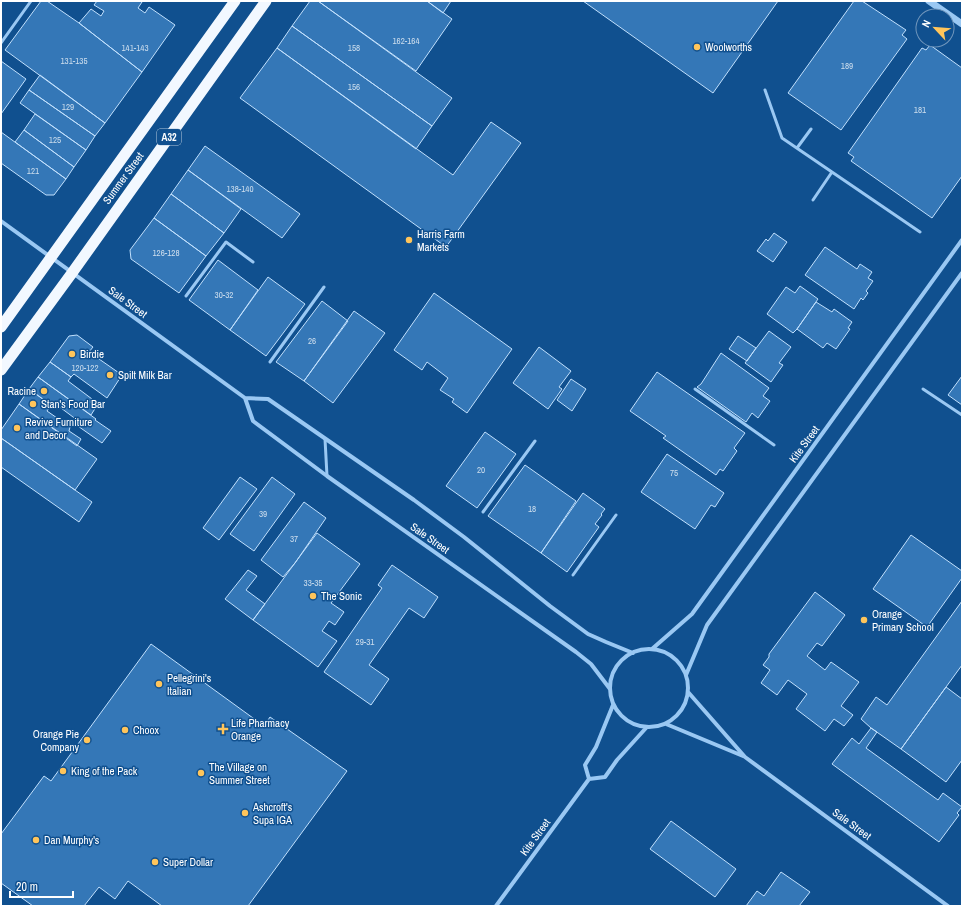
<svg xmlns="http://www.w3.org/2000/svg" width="963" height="907" font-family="'Archivo Narrow',sans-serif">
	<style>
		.building { fill: #3477b7; stroke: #c1e0fd }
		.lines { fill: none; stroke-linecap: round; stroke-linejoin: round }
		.service { stroke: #9ac8f3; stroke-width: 3 }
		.minor { stroke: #9ac8f3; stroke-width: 4 }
		.tertiary { stroke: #9ac8f3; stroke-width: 7 }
		.trunk { stroke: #f2f8ff; stroke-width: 11 }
		.poi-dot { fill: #ffc55b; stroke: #10508f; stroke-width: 1.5 }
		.labels { text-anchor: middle; stroke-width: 3; stroke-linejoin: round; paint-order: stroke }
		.number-label { font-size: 9px; fill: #ccdded }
		.shield { fill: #10508f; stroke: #b7cadd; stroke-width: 1 }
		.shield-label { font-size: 10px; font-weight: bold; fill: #fff }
		.poi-label { font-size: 11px; fill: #fff; stroke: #10508f; text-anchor: start }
		.street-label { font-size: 11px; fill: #fff; stroke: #10508f }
	</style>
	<rect width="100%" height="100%" fill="#10508f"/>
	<path class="building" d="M 41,1 L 47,1 L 79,23 L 142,72 L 105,123 L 5,50 Z
		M 97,1 L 140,1 L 142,2 L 138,8 L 145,13 L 149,7 L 175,25 L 142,72 L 79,23 L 91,9 L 101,16 L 104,11 L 94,5 Z
		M 310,1 L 318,1 L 452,98 L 432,126 L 292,26 Z
		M 318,1 L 427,1 L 452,19 L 416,71 Z
		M 427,1 L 451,1 L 443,13 Z
		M 583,1 L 778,1 L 713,93 Z
		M 854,1 L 862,1 L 906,30 L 902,35 L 907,39 L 841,130 L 788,93 Z
		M 292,26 L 432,126 L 416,149 L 277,48 Z
		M 930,45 L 962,68 L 962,176 L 932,218 L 851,161 L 854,157 L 848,153 L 922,48 L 926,50 Z
		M 277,48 L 453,175 L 491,122 L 521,143 L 446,247 L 240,98 Z
		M 1,61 L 26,79 L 1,114 Z
		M 40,75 L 105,123 L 95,136 L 29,90 Z
		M 29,90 L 95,136 L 86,150 L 20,103 Z
		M 35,114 L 86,150 L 74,167 L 24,130 Z
		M 24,130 L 74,167 L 66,179 L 15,142 Z
		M 1,132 L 66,179 L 54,195 L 46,195 L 1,163 Z
		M 205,146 L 300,214 L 282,238 L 188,170 Z
		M 188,170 L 241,209 L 224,233 L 171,194 Z
		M 171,194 L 224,233 L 206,256 L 154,218 Z
		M 154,218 L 206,256 L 179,293 L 131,259 L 130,250 Z
		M 774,233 L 787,242 L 773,262 L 757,251 L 766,239 L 768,241 Z
		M 825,247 L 857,269 L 860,264 L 872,272 L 868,278 L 873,281 L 866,291 L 868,293 L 863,300 L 861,298 L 854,309 L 805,275 Z
		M 218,260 L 258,290 L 230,330 L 189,300 Z
		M 268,277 L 305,304 L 266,356 L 230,330 Z
		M 800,286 L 818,299 L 797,329 L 793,333 L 767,314 L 786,287 L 795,293 Z
		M 434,293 L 512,349 L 467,413 L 452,402 L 454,399 L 440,390 L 448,378 L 427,362 L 422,370 L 394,350 Z
		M 322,301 L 348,321 L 304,381 L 276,362 Z
		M 816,302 L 832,312 L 834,309 L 852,322 L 848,328 L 850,329 L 836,349 L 827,343 L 823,348 L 797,329 Z
		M 354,311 L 385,333 L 333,403 L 304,381 Z
		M 769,331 L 791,347 L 779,363 L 783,365 L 771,382 L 745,363 Z
		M 77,335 L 93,347 L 89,352 L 122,375 L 107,398 L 74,374 L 71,377 L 50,362 L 69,336 Z
		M 738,336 L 756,348 L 747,361 L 729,349 Z
		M 539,347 L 571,371 L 559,387 L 562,389 L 548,409 L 513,383 Z
		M 721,353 L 769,388 L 763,396 L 770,401 L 758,418 L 752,413 L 746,422 L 697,387 L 701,384 Z
		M 50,362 L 71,377 L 68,381 L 92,399 L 90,402 L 96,407 L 91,415 L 38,377 Z
		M 657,372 L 745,433 L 734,448 L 737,451 L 723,471 L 720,469 L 716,475 L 663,438 L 666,436 L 630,411 Z
		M 962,376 L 962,405 L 948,395 Z
		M 38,377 L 96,419 L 95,420 L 111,431 L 102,443 L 75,424 L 77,420 L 53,402 L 51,405 L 29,389 Z
		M 571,379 L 586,389 L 572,411 L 557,400 Z
		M 29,389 L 51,405 L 47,411 L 70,427 L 69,431 L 81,439 L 77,446 L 19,404 Z
		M 19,404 L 97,459 L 75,490 L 1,438 L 1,430 Z
		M 485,432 L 516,454 L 477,508 L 446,486 Z
		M 1,438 L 92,502 L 79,522 L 1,467 Z
		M 667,454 L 724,493 L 715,507 L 711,505 L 695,529 L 641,492 Z
		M 525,465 L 576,501 L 541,553 L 488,516 Z
		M 240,477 L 257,489 L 219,540 L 203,528 Z
		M 272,477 L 295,494 L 254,551 L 230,534 Z
		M 583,493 L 605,509 L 601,514 L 602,515 L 595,524 L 599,527 L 567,572 L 541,553 Z
		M 304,502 L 326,518 L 295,563 L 283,577 L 261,560 Z
		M 317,533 L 360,564 L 331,603 L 344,612 L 335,625 L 329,621 L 322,631 L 337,641 L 318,667 L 253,620 Z
		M 911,535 L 962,571 L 962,578 L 927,627 L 873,589 Z
		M 392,565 L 438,597 L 424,618 L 409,608 L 369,665 L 389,679 L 371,705 L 324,672 L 382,588 L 378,585 Z
		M 248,570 L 257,576 L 246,590 L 265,604 L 253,620 L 225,599 Z
		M 815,592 L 845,615 L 822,646 L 817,643 L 807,656 L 825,670 L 831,662 L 859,682 L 841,706 L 853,715 L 844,726 L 834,719 L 825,731 L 796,709 L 807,694 L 788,680 L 777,695 L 761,683 L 770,670 L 763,665 L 769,657 L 769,654 Z
		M 962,601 L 962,665 L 901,749 L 871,728 L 861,719 L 876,697 L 887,705 Z
		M 151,644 L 264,726 L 270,717 L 347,771 L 248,906 L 207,906 L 206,905 L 206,906 L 162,906 L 128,881 L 115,899 L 99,887 L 84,906 L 33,906 L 1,883 L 1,834 L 44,776 L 51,781 Z
		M 946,687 L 962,699 L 962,760 L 946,782 L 901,749 Z
		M 871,728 L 877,732 L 866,748 L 938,800 L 943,793 L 962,807 L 957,813 L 959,815 L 939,842 L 832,764 L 852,738 L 859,744 Z
		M 671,821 L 736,869 L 715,897 L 650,849 Z
		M 781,872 L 810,892 L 799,906 L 746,906 L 757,891 L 764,896 Z"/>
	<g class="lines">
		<path class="service" d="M 1,43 L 31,1
			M 765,90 L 782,138 L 920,232
			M 797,148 L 811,129
			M 813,200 L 832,172
			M 186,296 L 226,242 L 253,262
			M 270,362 L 324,287
			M 695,389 L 774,445
			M 923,389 L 962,415
			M 325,439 L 327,476
			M 483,512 L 535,441
			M 573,575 L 616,515"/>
		<path class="minor" d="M 1,221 L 245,398 L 268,399 L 414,500 L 464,537 L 550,606 L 588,634 L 606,642 L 633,653
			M 245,398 L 253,421 L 327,476 L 576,652 L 591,664 L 610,689
			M 652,649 L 692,614 L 962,240
			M610 688a39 39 0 1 1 78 0a39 39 0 1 1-78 0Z
			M 686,675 L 707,625 L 962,273
			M 688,692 L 745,757 L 948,906
			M 666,724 L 743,756
			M 589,779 L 585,765 L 596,747 L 613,705
			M 496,906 L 589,779 L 605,777 L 617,760 L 646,728"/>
		<path class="tertiary" d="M 929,1 L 962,24"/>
		<path class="trunk" d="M 1,327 L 235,1
			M 1,370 L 72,273 L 266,1"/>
	</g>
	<g class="poi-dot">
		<circle cx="697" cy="47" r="4"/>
		<circle cx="409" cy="240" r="4"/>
		<circle cx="72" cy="354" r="4"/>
		<circle cx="110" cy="375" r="4"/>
		<circle cx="44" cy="391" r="4"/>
		<circle cx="33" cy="404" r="4"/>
		<circle cx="17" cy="428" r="4"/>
		<circle cx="313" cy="596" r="4"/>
		<circle cx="864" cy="620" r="4"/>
		<circle cx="159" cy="684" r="4"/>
		<path d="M221 723h4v4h4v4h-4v4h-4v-4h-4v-4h4z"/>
		<circle cx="125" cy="730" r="4"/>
		<circle cx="87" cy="740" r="4"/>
		<circle cx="63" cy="771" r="4"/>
		<circle cx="201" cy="773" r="4"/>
		<circle cx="245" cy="813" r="4"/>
		<circle cx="36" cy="840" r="4"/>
		<circle cx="155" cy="862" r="4"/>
	</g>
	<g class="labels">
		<g class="number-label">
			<text x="406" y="44">162-164</text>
			<text x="135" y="51">141-143</text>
			<text x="354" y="51">158</text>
			<text x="74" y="64">131-135</text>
			<text x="847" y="69">189</text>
			<text x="354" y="90">156</text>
			<text x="68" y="110">129</text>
			<text x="920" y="113">181</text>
			<text x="55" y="143">125</text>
			<text x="33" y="174">121</text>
			<text x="240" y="192">138-140</text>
			<text x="166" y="256">126-128</text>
			<text x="224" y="298">30-32</text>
			<text x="312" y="344">26</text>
			<text x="85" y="371">120-122</text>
			<text x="481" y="473">20</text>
			<text x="674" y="476">75</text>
			<text x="532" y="512">18</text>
			<text x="263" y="517">39</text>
			<text x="294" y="542">37</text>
			<text x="313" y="586">33-35</text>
			<text x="365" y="645">29-31</text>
		</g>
		<rect class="shield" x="157" y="129" width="24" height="16" rx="3"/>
		<g class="shield-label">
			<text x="169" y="141">A32</text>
		</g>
		<g class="poi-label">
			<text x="705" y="51">Woolworths</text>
			<text x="417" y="238">Harris Farm<tspan x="417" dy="13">Markets</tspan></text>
			<text x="80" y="358">Birdie</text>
			<text x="118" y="379">Spilt Milk Bar</text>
			<text x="36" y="395" text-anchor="end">Racine</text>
			<text x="41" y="408">Stan's Food Bar</text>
			<text x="25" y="426">Revive Furniture<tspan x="25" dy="13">and Decor</tspan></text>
			<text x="321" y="600">The Sonic</text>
			<text x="872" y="618">Orange<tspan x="872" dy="13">Primary School</tspan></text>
			<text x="167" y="682">Pellegrini's<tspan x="167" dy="13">Italian</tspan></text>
			<text x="231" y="727">Life Pharmacy<tspan x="231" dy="13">Orange</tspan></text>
			<text x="133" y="734">Choox</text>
			<text x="79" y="738" text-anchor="end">Orange Pie<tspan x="79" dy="13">Company</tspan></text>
			<text x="209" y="771">The Village on<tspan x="209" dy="13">Summer Street</tspan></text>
			<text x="71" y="775">King of the Pack</text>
			<text x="253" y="811">Ashcroft's<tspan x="253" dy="13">Supa IGA</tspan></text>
			<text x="44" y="844">Dan Murphy's</text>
			<text x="163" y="866">Super Dollar</text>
		</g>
		<g class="street-label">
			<text transform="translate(123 178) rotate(-54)" y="4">Summer Street</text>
			<text transform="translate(128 302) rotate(36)" y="4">Sale Street</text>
			<text transform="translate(804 444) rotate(-54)" y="4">Kite Street</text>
			<text transform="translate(430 538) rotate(35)" y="4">Sale Street</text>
			<text transform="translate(852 824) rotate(36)" y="4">Sale Street</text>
			<text transform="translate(535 837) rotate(-54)" y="4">Kite Street</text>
		</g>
	</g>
	<rect width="963" height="907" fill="none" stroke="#ffffff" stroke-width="4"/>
	<g transform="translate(935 28) rotate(296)"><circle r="19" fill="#10508f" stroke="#7096bc"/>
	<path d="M0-3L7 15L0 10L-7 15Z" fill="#ffc55b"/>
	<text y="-6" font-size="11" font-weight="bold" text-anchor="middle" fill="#ffffff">N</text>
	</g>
	<path d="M10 891v6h63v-6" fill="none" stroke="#ffffff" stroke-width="2"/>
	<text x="16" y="891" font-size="12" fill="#ffffff" stroke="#10508f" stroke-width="3" paint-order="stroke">20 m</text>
</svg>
